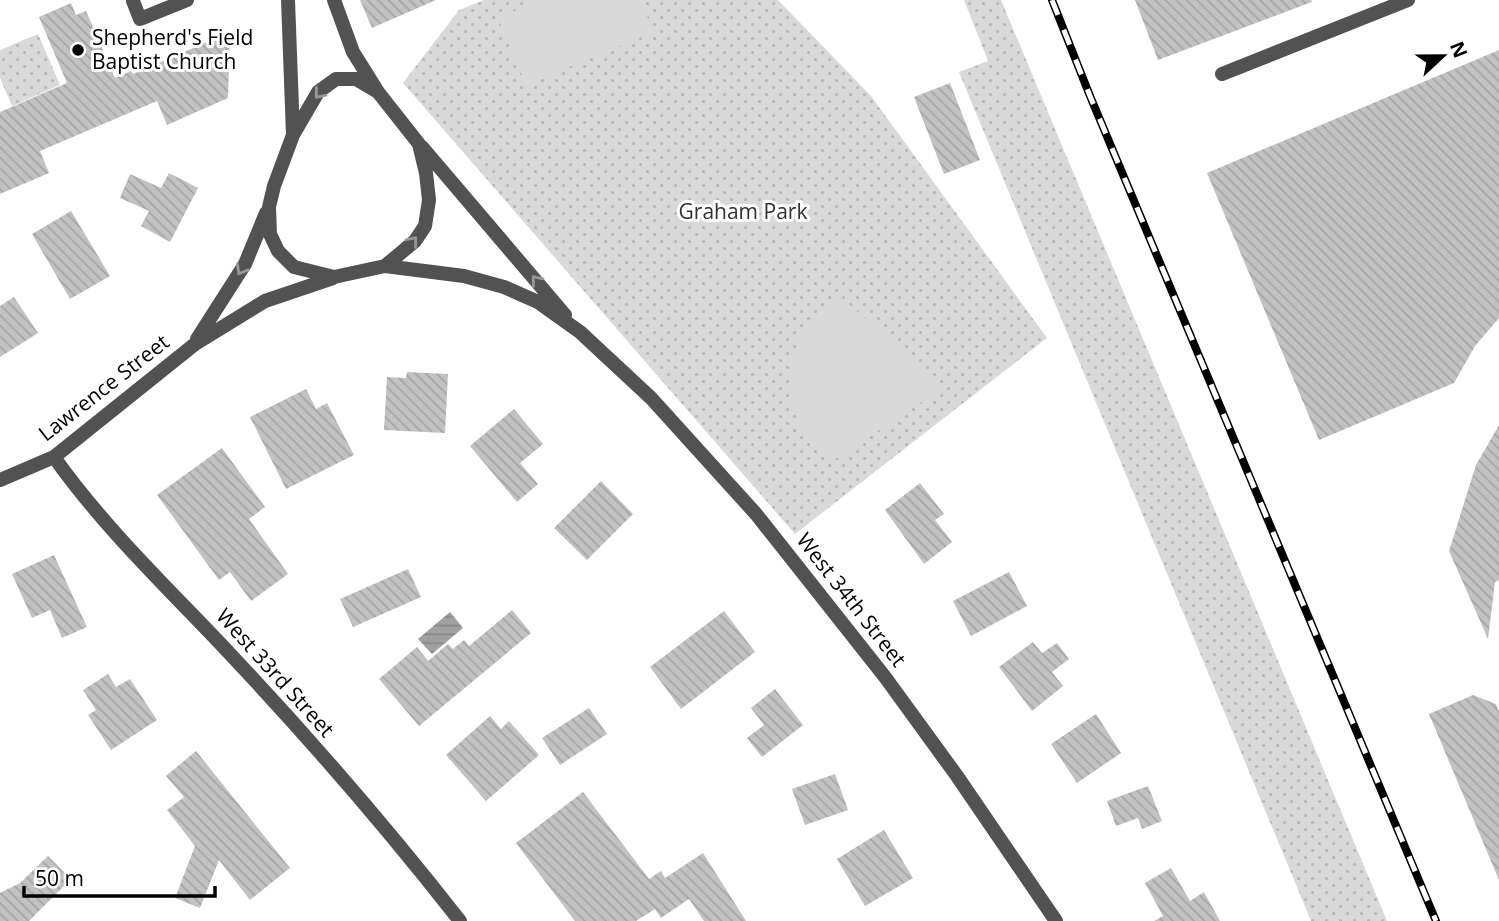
<svg xmlns="http://www.w3.org/2000/svg" width="1499" height="921" font-family="'Open Sans',sans-serif">
	<style>
		.grass { fill: url(#grass-dots) }
		.garden { fill: #d9d9d9 }
		.water { fill: url(#water-rules) }
		.building { fill: url(#building-back-hatch) }
		.lines { fill: none; stroke-linecap: round; stroke-linejoin: round }
		.lane { stroke: #525252; stroke-width: 14 }
		.street { stroke: #525252; stroke-width: 14 }
		.rail-casing { stroke: #000; stroke-width: 8 }
		.rail { stroke: #fff; stroke-width: 5; stroke-dasharray: 16; stroke-linecap: butt }
		.oneway { stroke: #979797 }
		.poi-dot { fill: #000; stroke: #fff; stroke-width: 2.5 }
		.labels { text-anchor: middle; stroke-width: 6; stroke-linejoin: round; paint-order: stroke }
		.poi-label { font-size: 21px; fill: #000; stroke: #fff; text-anchor: start }
		.park-label { font-size: 21px; fill: #303030; stroke: #fff }
		.street-label { font-size: 21px; fill: #000; stroke: #fff }
	</style>
	<defs>
		<pattern id="grass-dots" width="8" height="8" patternUnits="userSpaceOnUse" patternTransform="scale(1.75)"><rect width="8" height="8" fill="#d9d9d9"/><path d="M2 2h.1M6 6h.1" fill="none" stroke="#b8b8b8" stroke-width="1.8" stroke-linecap="round"/></pattern>
		<pattern id="water-rules" width="6" height="5" patternUnits="userSpaceOnUse" patternTransform="scale(1.75)"><rect width="6" height="5" fill="#a0a0a0"/><path d="M0 2.5h6" fill="none" stroke="#888"/></pattern>
		<pattern id="building-back-hatch" width="6" height="6" patternUnits="userSpaceOnUse" patternTransform="scale(1.75)"><rect width="6" height="6" fill="#c2c2c2"/><path d="M-1 5l2 2M0 0l6 6M5-1l2 2" fill="none" stroke="#a5a5a5"/></pattern>
	</defs>
	<rect width="100%" height="100%" fill="#fff"/>
	<path class="grass" d="M 484,0 L 778,0 L 871,96 L 1047,338 L 795,534 L 403,83 L 459,10 Z
		M 964,0 L 1001,0 L 1387,921 L 1311,921 L 959,72 L 988,61 Z
		M 38,34 L 60,85 L 12,106 L 0,78 L 0,50 Z"/>
	<path class="garden" d="M 541,0 L 640,0 L 654,32 L 526,85 L 498,18 Z
		M 838,295 L 939,380 L 938,391 L 831,462 C 819,451 808,439 800,424 C 778,378 797,322 838,295 Z"/>
	<path class="water" d="M 450,612 L 463,628 L 432,654 L 418,639 Z"/>
	<path class="building" d="M 360,0 L 436,0 L 372,28 Z
		M 1135,0 L 1311,0 L 1312,2 L 1158,60 Z
		M 71,3 L 76,15 L 86,11 L 115,78 L 131,71 L 133,74 L 230,32 L 228,98 L 167,125 L 157,101 L 40,151 L 49,173 L 0,194 L 0,112 L 67,83 L 39,17 Z
		M 1499,50 L 1499,318 L 1475,346 L 1454,383 L 1319,440 L 1207,173 Z
		M 950,83 L 980,160 L 944,174 L 914,97 Z
		M 169,173 L 198,188 L 170,242 L 141,226 L 149,211 L 120,198 L 130,174 L 161,188 Z
		M 71,211 L 110,276 L 70,299 L 32,234 Z
		M 14,297 L 38,333 L 0,357 L 0,306 Z
		M 407,372 L 448,374 L 445,433 L 384,430 L 387,377 L 406,378 Z
		M 306,389 L 316,409 L 327,403 L 354,455 L 286,489 L 250,417 Z
		M 514,409 L 543,444 L 520,463 L 538,484 L 517,502 L 470,446 Z
		M 1499,425 L 1499,580 L 1495,582 L 1488,639 L 1449,551 L 1476,465 Z
		M 222,448 L 265,507 L 249,519 L 288,574 L 251,601 L 230,572 L 219,580 L 157,495 Z
		M 601,481 L 633,514 L 587,560 L 554,528 Z
		M 920,483 L 944,514 L 935,520 L 952,542 L 924,564 L 885,510 Z
		M 54,555 L 87,627 L 62,638 L 50,610 L 32,618 L 12,574 Z
		M 408,569 L 421,597 L 353,627 L 340,599 Z
		M 1009,572 L 1027,606 L 971,636 L 953,601 Z
		M 512,610 L 531,633 L 419,726 L 379,679 L 417,647 L 428,661 L 448,644 L 453,649 L 464,640 L 469,646 Z
		M 724,611 L 755,652 L 681,709 L 650,667 Z
		M 1033,642 L 1042,653 L 1057,643 L 1069,659 L 1052,672 L 1063,686 L 1032,711 L 999,667 Z
		M 108,674 L 116,687 L 130,679 L 157,720 L 111,750 L 88,715 L 96,710 L 83,690 Z
		M 775,689 L 803,725 L 762,757 L 747,738 L 764,725 L 751,708 Z
		M 1473,695 L 1496,704 L 1499,712 L 1499,880 L 1429,714 Z
		M 589,708 L 607,734 L 560,765 L 542,738 Z
		M 1096,714 L 1121,753 L 1077,783 L 1051,744 Z
		M 490,716 L 501,729 L 509,721 L 539,755 L 486,801 L 446,755 Z
		M 196,751 L 290,868 L 250,900 L 219,860 L 200,908 L 175,898 L 195,846 L 167,810 L 184,797 L 166,776 Z
		M 835,774 L 848,810 L 805,825 L 792,789 Z
		M 1148,786 L 1162,821 L 1142,829 L 1138,818 L 1116,826 L 1107,801 Z
		M 583,792 L 649,879 L 661,871 L 665,878 L 703,853 L 746,921 L 704,921 L 689,899 L 661,918 L 655,909 L 636,921 L 575,921 L 516,843 Z
		M 884,830 L 913,878 L 865,906 L 837,859 Z
		M 48,856 L 71,879 L 29,921 L 0,921 L 0,893 L 20,883 Z
		M 1171,868 L 1190,901 L 1204,892 L 1220,921 L 1154,921 L 1163,916 L 1145,883 Z"/>
	<g class="lines">
		<path class="lane" d="M 133,1 L 140,19 L 187,0
			M 1222,74 L 1408,0"/>
		<path class="street" d="M 288,0 L 293,135
			M 334,0 L 353,52 L 378,92 L 419,144 L 426,173 L 429,200 L 425,226 L 415,241 L 385,266 L 334,277 L 294,267 L 278,251 L 270,234 L 269,207 L 274,186 L 293,135 L 318,92 L 336,79 L 356,79 L 378,92
			M 422,147 L 565,315
			M 385,266 L 464,276 L 504,287 L 538,302 L 580,332 L 651,398 L 756,514 L 885,677 L 957,776 L 1056,921
			M 197,339 L 245,264 L 266,213
			M 54,457 C 105,529 171,591 231,655 C 311,740 388,829 460,921
			M 0,480 L 54,457 L 195,344 L 265,301 L 333,278"/>
		<g class="rail-casing">
			<path id="rail" d="M 1052,0 L 1090,96 L 1436,921"/>
		</g>
		<use href="#rail" class="rail"/>
	</g>
	<defs><path id="oneway-chevron" d="M-2-3.5L2.5 0L-2 3.5" fill="none" stroke-width="1.6" stroke-linecap="round" stroke-linejoin="round" transform="scale(1.75)"/></defs>
	<g class="oneway">
		<use href="#oneway-chevron" transform="translate(319 94) rotate(129)"/>
		<use href="#oneway-chevron" transform="translate(413 241) rotate(-50)"/>
		<use href="#oneway-chevron" transform="translate(241 270) rotate(120)"/>
		<use href="#oneway-chevron" transform="translate(536 280) rotate(-129)"/>
	</g>
	<circle class="poi-dot" cx="78" cy="50" r="7"/>
	<g class="labels">
		<g class="poi-label">
			<text x="92" y="45">Shepherd's Field<tspan x="92" dy="24">Baptist Church</tspan></text>
		</g>
		<g class="park-label">
			<text x="743" y="219">Graham Park</text>
		</g>
		<g class="street-label">
			<text transform="translate(104 388) rotate(-38)" y="7">Lawrence Street</text>
			<text transform="translate(851 600) rotate(52)" y="7">West 34th Street</text>
			<text transform="translate(275 673) rotate(48)" y="7">West 33rd Street</text>
		</g>
	</g>
	<g transform="translate(1443 56) rotate(68)" stroke="#ffffff" stroke-width="5" paint-order="stroke">
	<path d="M0-5L12 26L0 18L-12 26Z" fill="#000000"/>
	<text y="-10" font-size="19" font-weight="bold" text-anchor="middle" fill="#000000">N</text>
	</g>
	<path d="M24 886v10h191v-10" fill="none" stroke="#000000" stroke-width="3.5"/>
	<text x="35" y="886" font-size="21" fill="#000000" stroke="#ffffff" stroke-width="5" paint-order="stroke">50 m</text>
</svg>
